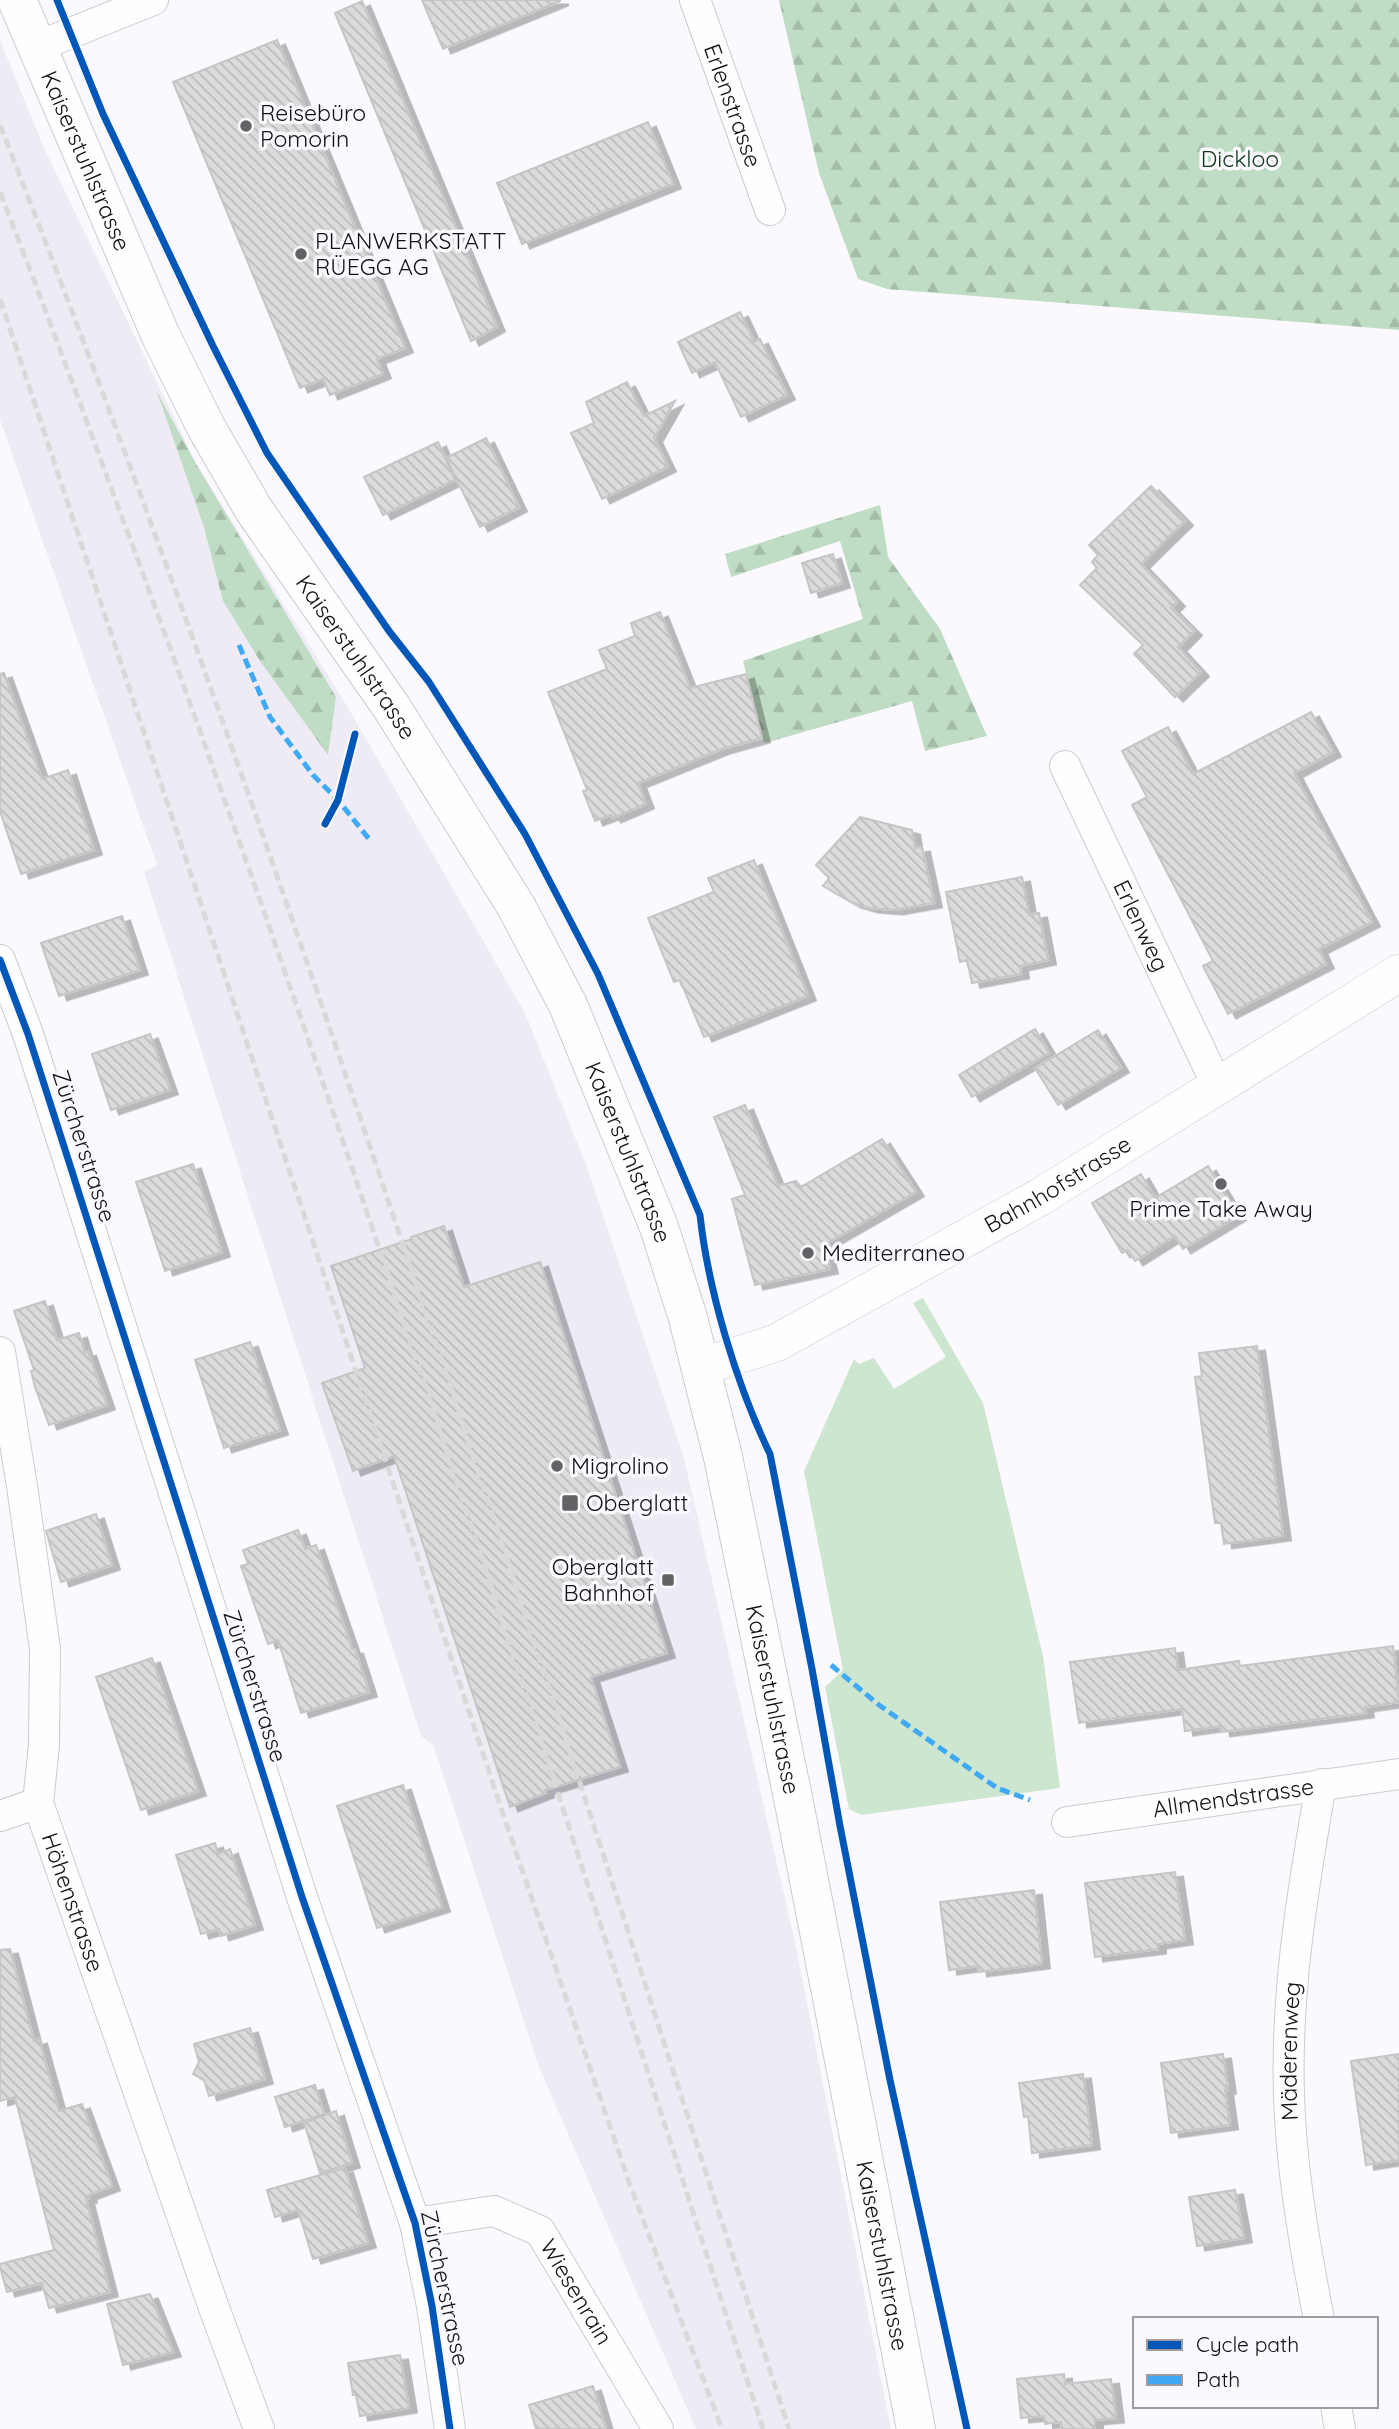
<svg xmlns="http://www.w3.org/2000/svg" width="1399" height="2429" font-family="Quicksand,sans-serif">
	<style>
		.built { fill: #efebf5 }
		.grass { fill: #cce6d0 }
		.forest { fill: url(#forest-firs) }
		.building { fill: url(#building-back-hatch); stroke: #c6c4c5; stroke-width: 2; filter: url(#shadow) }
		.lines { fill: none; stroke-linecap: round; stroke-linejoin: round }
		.minor-casing { stroke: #cccace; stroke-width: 32 }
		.tertiary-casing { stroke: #cccace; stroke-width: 38 }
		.secondary-casing { stroke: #cccace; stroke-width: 40 }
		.minor { stroke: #fefeff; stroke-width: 30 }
		.tertiary { stroke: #fefeff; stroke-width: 37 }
		.secondary { stroke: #fefeff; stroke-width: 38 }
		.rail { stroke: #d9d9d9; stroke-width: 5; stroke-dasharray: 10 5; stroke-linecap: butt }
		.quiet { stroke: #3fa9f5; stroke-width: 5; stroke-dasharray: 10 5; stroke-linecap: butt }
		.cycleway-casing { stroke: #fbf8fe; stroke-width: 11 }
		.cycleway { stroke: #0057b8; stroke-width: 7 }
		.poi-dot { fill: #646265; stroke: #fbf8fe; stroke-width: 2.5 }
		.labels { text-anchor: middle; stroke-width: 7; stroke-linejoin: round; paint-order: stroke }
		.street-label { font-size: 23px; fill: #121113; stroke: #fbf8fe }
		.poi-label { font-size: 23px; fill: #121113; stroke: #fbf8fe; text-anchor: start }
		.park-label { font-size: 23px; fill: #0f3819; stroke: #fbf8fe }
	</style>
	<defs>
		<pattern id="forest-firs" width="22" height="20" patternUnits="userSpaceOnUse" patternTransform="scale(1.75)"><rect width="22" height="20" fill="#bfdcc4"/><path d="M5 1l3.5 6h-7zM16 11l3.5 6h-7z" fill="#a3bca8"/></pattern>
		<pattern id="building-back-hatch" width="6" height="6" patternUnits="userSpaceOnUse" patternTransform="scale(1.75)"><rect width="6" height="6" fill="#dcdada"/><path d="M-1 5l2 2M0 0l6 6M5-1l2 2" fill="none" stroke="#bcbaba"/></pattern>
		<filter id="shadow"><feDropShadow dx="8" dy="4.5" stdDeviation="0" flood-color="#0004"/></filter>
	</defs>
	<rect width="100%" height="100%" fill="#fbf9fd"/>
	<path class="built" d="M 0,40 L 43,146 L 196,463 L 347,706 L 525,1013 L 587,1167 L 684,1458 L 796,1947 L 891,2429 L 696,2429 L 539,2067 L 433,1745 L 421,1736 L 144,872 L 157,865 L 0,420 Z"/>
	<path class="grass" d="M 923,1298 L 983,1403 L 1043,1656 L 1060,1788 L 861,1815 L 849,1809 L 825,1687 L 843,1670 L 804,1471 L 854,1359 L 859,1364 L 874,1358 L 894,1389 L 946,1357 L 913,1303 Z"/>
	<path class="forest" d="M 779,0 L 1399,0 L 1399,330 L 887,289 L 858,279 L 819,173 Z
		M 157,392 L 196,464 L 336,697 L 328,755 L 260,661 L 223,601 L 204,527 Z
		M 880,505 L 888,557 L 940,629 L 987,736 L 925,751 L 912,701 L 765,743 L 762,738 L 743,661 L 863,619 L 840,541 L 731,577 L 725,554 Z"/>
	<path class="building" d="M 422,0 L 560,0 L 560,1 L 443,49 Z
		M 362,1 L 497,327 L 471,341 L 335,13 Z
		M 277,40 L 405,348 L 377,359 L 383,374 L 330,395 L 323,379 L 300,388 L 173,82 Z
		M 648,122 L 673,184 L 522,244 L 497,183 Z
		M 740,312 L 754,342 L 760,339 L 787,395 L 741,417 L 715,362 L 692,373 L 678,342 Z
		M 627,382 L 644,416 L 675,401 L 654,438 L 668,467 L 602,499 L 571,433 L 594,423 L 586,402 Z
		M 486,438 L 519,507 L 480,527 L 446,458 Z
		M 438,442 L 455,480 L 383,515 L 364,477 Z
		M 1151,486 L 1185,521 L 1141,564 L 1177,602 L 1171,608 L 1194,631 L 1178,647 L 1201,672 L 1175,697 L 1134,654 L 1143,645 L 1080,585 L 1097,568 L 1092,562 L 1098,555 L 1089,545 Z
		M 833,554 L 842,583 L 811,593 L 802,563 Z
		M 660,612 L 690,688 L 746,674 L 762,738 L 722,749 L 638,783 L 646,804 L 613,818 L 611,815 L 595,821 L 583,791 L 587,790 L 548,692 L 607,669 L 599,650 L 635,636 L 631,623 Z
		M 4,673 L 42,779 L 68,770 L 94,850 L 21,874 L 0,811 L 0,674 Z
		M 1311,712 L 1333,752 L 1294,773 L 1372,922 L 1319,949 L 1326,964 L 1228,1014 L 1203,966 L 1213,961 L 1132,805 L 1147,797 L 1122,751 L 1168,727 L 1193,774 Z
		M 860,817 L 912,830 L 915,848 L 922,847 L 934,903 L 895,910 L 870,908 L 853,903 L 823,886 L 829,878 L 816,865 Z
		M 754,860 L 808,996 L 704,1037 L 680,980 L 674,982 L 648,918 L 714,892 L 708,878 Z
		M 1022,877 L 1029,915 L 1039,913 L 1048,960 L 1020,966 L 1021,974 L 972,983 L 967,960 L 960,962 L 946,892 Z
		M 122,916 L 140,970 L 59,996 L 41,943 Z
		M 1035,1029 L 1049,1053 L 972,1097 L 959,1075 Z
		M 1098,1030 L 1121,1068 L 1058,1105 L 1035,1068 Z
		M 150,1034 L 170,1090 L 111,1110 L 92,1054 Z
		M 745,1105 L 778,1186 L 796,1181 L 801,1187 L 882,1139 L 916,1192 L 824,1245 L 830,1269 L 755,1285 L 732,1199 L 745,1195 L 714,1117 Z
		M 193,1164 L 222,1252 L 165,1271 L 136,1182 Z
		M 1208,1166 L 1238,1216 L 1183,1249 L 1175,1236 L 1135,1261 L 1128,1250 L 1122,1253 L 1092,1203 L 1141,1174 L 1155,1198 Z
		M 444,1226 L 464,1287 L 540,1262 L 667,1653 L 591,1677 L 620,1767 L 545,1790 L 546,1793 L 510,1807 L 394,1456 L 353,1471 L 322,1383 L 365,1368 L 331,1266 L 412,1239 L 411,1237 Z
		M 45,1301 L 57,1340 L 79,1333 L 85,1353 L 88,1351 L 107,1405 L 49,1425 L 35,1387 L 31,1371 L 34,1370 L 14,1311 Z
		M 250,1342 L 280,1430 L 224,1448 L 195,1360 Z
		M 1257,1346 L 1283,1536 L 1224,1544 L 1221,1523 L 1215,1523 L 1195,1377 L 1202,1376 L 1199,1353 Z
		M 96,1514 L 112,1565 L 61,1582 L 46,1531 Z
		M 298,1530 L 305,1549 L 316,1545 L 352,1649 L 355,1649 L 369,1692 L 301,1713 L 278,1640 L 268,1644 L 241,1566 L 248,1564 L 243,1550 Z
		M 1393,1646 L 1399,1702 L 1365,1707 L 1366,1713 L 1222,1732 L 1221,1726 L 1185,1731 L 1182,1709 L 1079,1723 L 1070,1662 L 1175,1648 L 1178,1670 L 1239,1661 L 1240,1666 Z
		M 152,1658 L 198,1791 L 141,1810 L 96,1677 Z
		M 403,1785 L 442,1907 L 377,1928 L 337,1806 Z
		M 215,1843 L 218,1854 L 230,1849 L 255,1925 L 221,1936 L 219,1929 L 201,1934 L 176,1855 Z
		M 1175,1872 L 1185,1940 L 1158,1944 L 1158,1949 L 1095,1957 L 1085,1883 Z
		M 1034,1890 L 1042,1964 L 979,1972 L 978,1966 L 949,1970 L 940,1902 Z
		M 10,1949 L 34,2041 L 39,2039 L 59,2111 L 82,2104 L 112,2186 L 88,2195 L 89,2198 L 86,2199 L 110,2292 L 49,2308 L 42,2283 L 7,2292 L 0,2267 L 0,2264 L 54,2250 L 15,2097 L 0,2101 L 0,1950 Z
		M 250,2028 L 265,2079 L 209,2096 L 204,2080 L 193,2074 L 199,2062 L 194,2044 Z
		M 1223,2054 L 1228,2089 L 1225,2090 L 1230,2125 L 1171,2133 L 1161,2063 Z
		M 1399,2054 L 1399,2160 L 1366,2165 L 1351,2061 Z
		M 1083,2074 L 1092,2145 L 1032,2153 L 1028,2116 L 1024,2117 L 1019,2083 Z
		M 315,2085 L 324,2114 L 285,2127 L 275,2097 Z
		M 336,2111 L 352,2163 L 320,2173 L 304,2123 Z
		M 345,2168 L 368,2243 L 313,2259 L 298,2210 L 275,2217 L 267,2190 Z
		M 1235,2190 L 1244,2238 L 1197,2246 L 1189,2197 Z
		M 150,2294 L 173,2352 L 123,2365 L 107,2304 Z
		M 400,2355 L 409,2408 L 360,2416 L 356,2395 L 353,2395 L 348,2363 Z
		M 1064,2374 L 1065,2384 L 1111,2379 L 1116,2418 L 1095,2420 L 1095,2429 L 1062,2429 L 1061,2422 L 1045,2424 L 1044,2416 L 1021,2418 L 1017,2379 Z
		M 593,2386 L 606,2429 L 536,2429 L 529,2405 Z"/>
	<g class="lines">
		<g class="minor-casing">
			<g id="minor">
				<path id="s1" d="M 695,0 L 770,210"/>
				<path d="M 36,47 L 153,0"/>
				<path id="s2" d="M 1065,766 L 1217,1085"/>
				<path d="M 0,960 L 28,1034 L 69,1162 L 302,1897 L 415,2223 L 432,2306 L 450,2429"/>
				<path id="s3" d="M 0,1352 L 22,1486 L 45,1649 L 44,1745 L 38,1803 L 214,2308 L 259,2429"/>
				<path d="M 0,1816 L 38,1803"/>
				<path id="s4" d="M 1067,1822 L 1399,1774"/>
				<path id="s5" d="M 415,2223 L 494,2211 L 540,2231 L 658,2429"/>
				<path id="s6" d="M 1319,2319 C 1306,2252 1294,2186 1290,2118 C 1283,2006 1302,1894 1321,1784"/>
				<path d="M 1336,2406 L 1340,2429"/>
			</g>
		</g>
		<g class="tertiary-casing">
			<g id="tertiary">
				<path id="s7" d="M 701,1367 L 776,1343 L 1040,1197 L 1399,973"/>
			</g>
		</g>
		<g class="secondary-casing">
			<g id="secondary">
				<path id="s8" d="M 17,0 L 160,334 L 206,427 L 254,510 L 392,708 L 516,906 L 568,1005 L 659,1227 L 688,1318 L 723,1457 L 794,1803 L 916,2429"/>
			</g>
		</g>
		<use href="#minor" class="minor"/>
		<use href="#tertiary" class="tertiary"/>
		<use href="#secondary" class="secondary"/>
		<path class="rail" d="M 0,125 C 297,881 538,1657 789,2429
			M 0,192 C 39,292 76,392 113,493 C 351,1131 553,1781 763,2429
			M 0,299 L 503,1814 L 629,2182 L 722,2429"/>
		<path class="quiet" d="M 239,645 L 270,717 L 313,775 L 338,800 L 369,839
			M 831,1665 L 879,1705 L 997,1788 L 1030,1800"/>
		<g class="cycleway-casing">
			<path id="cycleway" d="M 57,0 L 103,114 L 213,346 L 267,453 L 389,631 L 429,682 L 525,834 L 598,974 L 700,1215 C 708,1290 737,1386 770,1454 L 812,1669 L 840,1826 L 890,2080 L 967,2429
				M 325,824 L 338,800 L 355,734
				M 0,960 L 28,1034 L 69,1162 L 302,1897 L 415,2223 L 432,2306 L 450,2429"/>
		</g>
		<use href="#cycleway" class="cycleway"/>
	</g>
	<g class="poi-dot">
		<circle cx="246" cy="126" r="7"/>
		<circle cx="301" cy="254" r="7"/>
		<circle cx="1221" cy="1184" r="7"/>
		<circle cx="808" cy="1253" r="7"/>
		<circle cx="557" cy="1466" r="7"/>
		<rect x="561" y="1494" width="18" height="18" rx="3.5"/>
		<rect x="661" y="1573" width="14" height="14" rx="3.5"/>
	</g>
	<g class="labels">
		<g class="street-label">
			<text dy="8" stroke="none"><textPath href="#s1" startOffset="112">Erlenstrasse</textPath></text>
			<text dy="8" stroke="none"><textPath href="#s8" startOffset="175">Kaiserstuhlstrasse</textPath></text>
			<text dy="8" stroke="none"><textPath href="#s8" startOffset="742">Kaiserstuhlstrasse</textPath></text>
			<text dy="8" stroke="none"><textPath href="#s2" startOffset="177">Erlenweg</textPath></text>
			<text transform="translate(84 1146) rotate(72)" y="8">Zürcherstrasse</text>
			<text dy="8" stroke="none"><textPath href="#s8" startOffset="1309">Kaiserstuhlstrasse</textPath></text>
			<text dy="8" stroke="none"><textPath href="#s7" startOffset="402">Bahnhofstrasse</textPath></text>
			<text transform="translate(255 1686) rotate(72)" y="8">Zürcherstrasse</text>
			<text dy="8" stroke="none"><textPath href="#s8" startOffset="1876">Kaiserstuhlstrasse</textPath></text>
			<text dy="8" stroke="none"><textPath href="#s4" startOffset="168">Allmendstrasse</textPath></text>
			<text dy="8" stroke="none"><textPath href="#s3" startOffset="560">Höhenstrasse</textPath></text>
			<text dy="8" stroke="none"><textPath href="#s6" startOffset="270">Mäderenweg</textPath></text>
			<text dy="8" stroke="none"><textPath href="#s8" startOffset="2443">Kaiserstuhlstrasse</textPath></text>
			<text transform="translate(445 2288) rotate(78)" y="8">Zürcherstrasse</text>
			<text dy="8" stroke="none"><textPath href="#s5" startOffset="201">Wiesenrain</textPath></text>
		</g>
		<g class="poi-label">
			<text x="260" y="121">Reisebüro<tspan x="260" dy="26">Pomorin</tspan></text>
			<text x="315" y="249">PLANWERKSTATT<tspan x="315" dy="26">RÜEGG AG</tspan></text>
			<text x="1221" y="1217" text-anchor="middle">Prime Take Away</text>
			<text x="822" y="1261">Mediterraneo</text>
			<text x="571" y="1474">Migrolino</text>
			<text x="586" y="1511">Oberglatt</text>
			<text x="654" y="1575" text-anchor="end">Oberglatt<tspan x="654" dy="26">Bahnhof</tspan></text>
		</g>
		<g class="park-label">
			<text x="1240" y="167">Dickloo</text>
		</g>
	</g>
	<rect x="1133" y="2317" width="245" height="91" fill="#fbf8fe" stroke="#9e9ca0" stroke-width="2"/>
	<rect x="1147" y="2340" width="35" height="10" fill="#0057b8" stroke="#9e9ca0" stroke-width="2"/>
	<text x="1196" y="2352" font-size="21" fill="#121113">Cycle path</text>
	<rect x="1147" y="2375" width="35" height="10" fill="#3fa9f5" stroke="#9e9ca0" stroke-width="2"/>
	<text x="1196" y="2387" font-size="21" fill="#121113">Path</text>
</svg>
